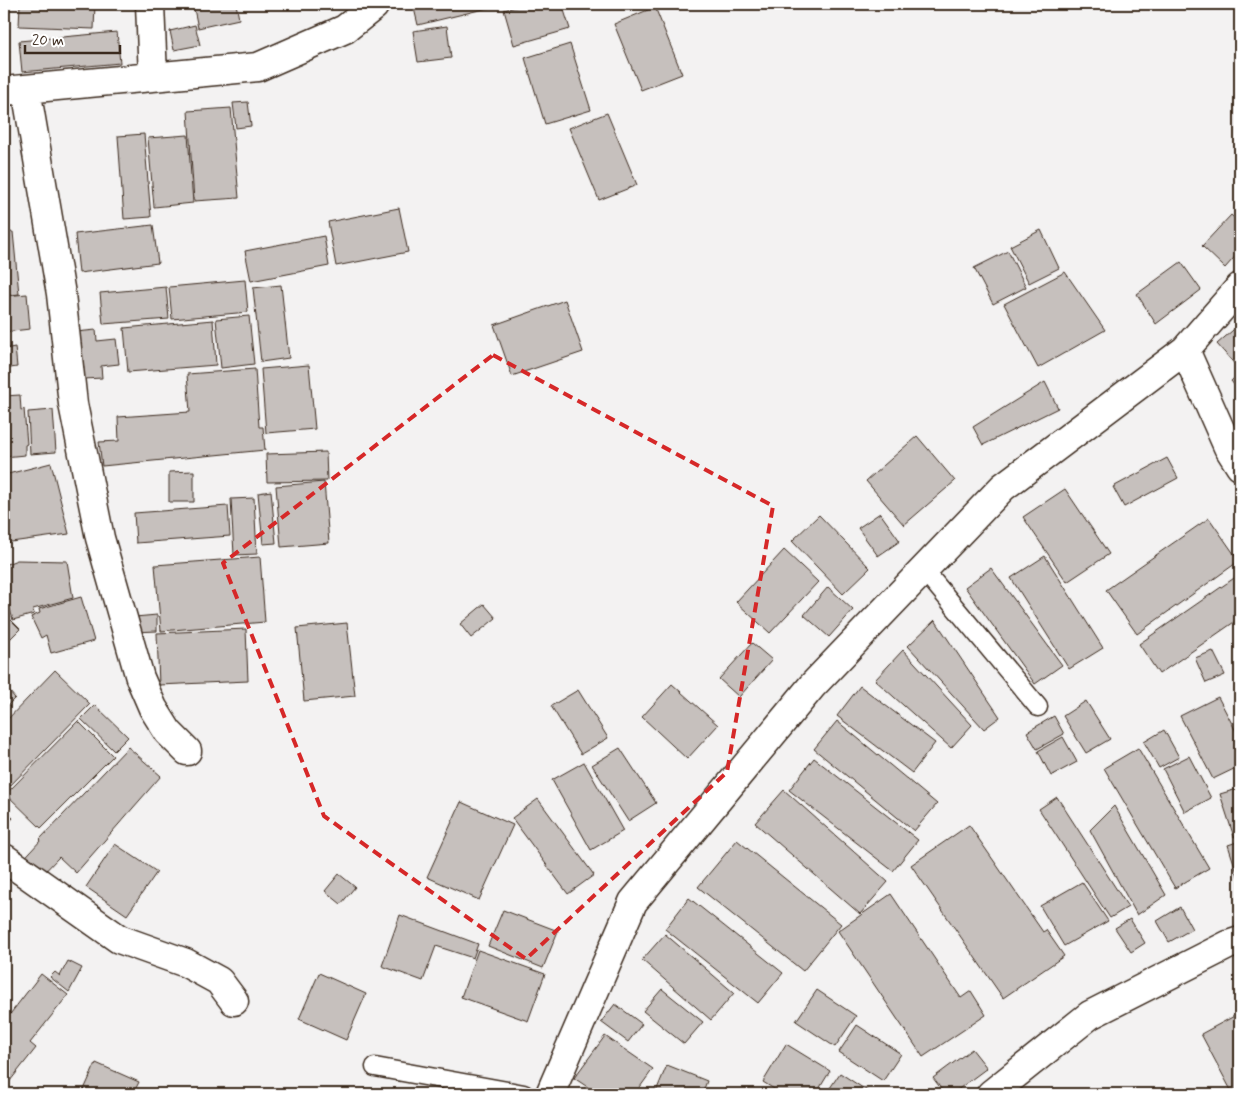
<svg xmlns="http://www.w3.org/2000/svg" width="1244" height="1098" font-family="Mynerve,sans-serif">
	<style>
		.building { fill: #c6c0bd; stroke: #3b2a1e }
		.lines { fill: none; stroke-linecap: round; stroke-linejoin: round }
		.service-casing { stroke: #3b2a1e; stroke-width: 21 }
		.minor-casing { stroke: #3b2a1e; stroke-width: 31 }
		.service { stroke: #fff; stroke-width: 18 }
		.minor { stroke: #fff; stroke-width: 28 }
		.marked { fill: none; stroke: #d62828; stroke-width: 4; stroke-dasharray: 10 6; stroke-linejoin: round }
	</style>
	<rect width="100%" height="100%" fill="#f3f2f2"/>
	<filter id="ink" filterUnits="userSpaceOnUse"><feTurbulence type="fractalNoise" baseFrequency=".02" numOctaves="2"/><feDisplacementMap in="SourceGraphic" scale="10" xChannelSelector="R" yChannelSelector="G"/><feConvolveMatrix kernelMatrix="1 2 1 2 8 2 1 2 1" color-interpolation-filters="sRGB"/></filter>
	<g filter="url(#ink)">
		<path class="building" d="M 20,4 L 95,4 L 94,29 L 19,26 Z
			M 193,4 L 236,4 L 239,19 L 198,28 Z
			M 413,4 L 504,4 L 418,25 Z
			M 527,4 L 562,4 L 570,29 L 514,45 L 504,10 Z
			M 655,7 L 682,74 L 641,90 L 614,24 Z
			M 195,25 L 200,45 L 174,50 L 170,31 Z
			M 447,26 L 451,58 L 418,62 L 413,31 Z
			M 117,32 L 120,63 L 22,72 L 19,41 Z
			M 570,44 L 591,110 L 545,124 L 525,58 Z
			M 248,102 L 251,126 L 236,128 L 233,103 Z
			M 231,108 L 239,198 L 194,201 L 188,111 Z
			M 607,113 L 637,185 L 599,200 L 569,128 Z
			M 144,134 L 151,217 L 124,219 L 118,136 Z
			M 188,135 L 193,203 L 154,207 L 148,138 Z
			M 4,177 L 7,208 L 4,208 Z
			M 399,208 L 408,252 L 336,266 L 328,222 Z
			M 1231,215 L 1240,223 L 1240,251 L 1225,268 L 1202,246 Z
			M 153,225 L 158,263 L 79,273 L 75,234 Z
			M 1041,230 L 1059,268 L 1029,283 L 1010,246 Z
			M 13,232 L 19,294 L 4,296 L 4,233 Z
			M 324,236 L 329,266 L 251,281 L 245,251 Z
			M 1008,251 L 1026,287 L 993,304 L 974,268 Z
			M 1181,262 L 1201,290 L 1156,324 L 1137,294 Z
			M 1065,272 L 1105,330 L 1038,368 L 1004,304 Z
			M 245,280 L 248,312 L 172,319 L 169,287 Z
			M 281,285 L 289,358 L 261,362 L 253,288 Z
			M 166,287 L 169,319 L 103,324 L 100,293 Z
			M 27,294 L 30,329 L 4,332 L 4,296 Z
			M 565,300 L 583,352 L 512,376 L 494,325 Z
			M 249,316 L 254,364 L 221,368 L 216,319 Z
			M 213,320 L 216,365 L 128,372 L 124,328 Z
			M 1240,324 L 1240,368 L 1239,369 L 1217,344 Z
			M 96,330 L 97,341 L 116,339 L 119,364 L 101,366 L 102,378 L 84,379 L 76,332 Z
			M 15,347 L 17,367 L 4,369 L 4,349 Z
			M 309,365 L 315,429 L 266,433 L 261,369 Z
			M 255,369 L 259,427 L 263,427 L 265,450 L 102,466 L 99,442 L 119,441 L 118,417 L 190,412 L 187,374 Z
			M 1240,373 L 1240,392 L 1231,381 Z
			M 1045,382 L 1058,408 L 983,445 L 973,427 Z
			M 20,395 L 21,410 L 24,409 L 27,444 L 25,445 L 25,455 L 4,457 L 4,396 Z
			M 53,410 L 56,452 L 30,454 L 28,412 Z
			M 917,436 L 955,481 L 904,525 L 866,481 Z
			M 326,452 L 327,481 L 267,482 L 266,454 Z
			M 1167,458 L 1178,478 L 1124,507 L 1113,487 Z
			M 51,463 L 69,534 L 4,543 L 4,475 Z
			M 194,471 L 194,502 L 169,502 L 169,472 Z
			M 324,482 L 329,543 L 281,547 L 276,486 Z
			M 1065,489 L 1109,554 L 1067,582 L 1023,517 Z
			M 271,491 L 276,543 L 263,544 L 258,493 Z
			M 254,498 L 257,554 L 234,555 L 231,499 Z
			M 228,506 L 230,536 L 136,543 L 134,513 Z
			M 880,513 L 900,541 L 878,556 L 858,528 Z
			M 819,515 L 870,568 L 843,594 L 792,541 Z
			M 1209,518 L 1239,561 L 1137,634 L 1106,590 Z
			M 784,550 L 818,582 L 770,633 L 736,602 Z
			M 1045,556 L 1103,648 L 1069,669 L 1011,578 Z
			M 260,557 L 265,622 L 161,631 L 155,565 Z
			M 17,560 L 67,561 L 73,598 L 33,609 L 34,614 L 13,620 L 4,588 L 4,565 Z
			M 991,568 L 1062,665 L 1035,684 L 965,587 Z
			M 1240,574 L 1240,618 L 1159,674 L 1139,644 Z
			M 828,587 L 853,610 L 829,637 L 804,615 Z
			M 81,597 L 94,641 L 51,653 L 46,635 L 41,638 L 31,617 L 40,613 L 39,609 Z
			M 484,604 L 496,618 L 471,638 L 460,624 Z
			M 4,613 L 20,629 L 4,645 Z
			M 157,615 L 157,631 L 135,632 L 135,617 Z
			M 935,620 L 1000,717 L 984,729 L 908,646 Z
			M 347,623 L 355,696 L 304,701 L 297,628 Z
			M 246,629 L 248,681 L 159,685 L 157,633 Z
			M 752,643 L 772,660 L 739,697 L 719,679 Z
			M 903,650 L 972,725 L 951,748 L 875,680 Z
			M 1213,651 L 1225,675 L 1206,683 L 1195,658 Z
			M 55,670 L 90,704 L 4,792 L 4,723 Z
			M 672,684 L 718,725 L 687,759 L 642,717 Z
			M 4,685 L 15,698 L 4,709 Z
			M 860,686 L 935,743 L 912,773 L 837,716 Z
			M 578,690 L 608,738 L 581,754 L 551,706 Z
			M 1218,697 L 1240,739 L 1240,766 L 1213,779 L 1180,716 Z
			M 1086,701 L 1110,739 L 1086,753 L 1063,716 Z
			M 95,705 L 128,737 L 114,751 L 81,719 Z
			M 1054,716 L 1064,734 L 1037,749 L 1027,732 Z
			M 78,721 L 113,756 L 41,828 L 6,794 Z
			M 837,721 L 937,804 L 914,831 L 814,749 Z
			M 1164,730 L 1179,757 L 1159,768 L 1144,742 Z
			M 1063,737 L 1077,762 L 1051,776 L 1038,751 Z
			M 128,747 L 161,776 L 76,873 L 59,857 L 36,881 L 19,864 L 41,840 L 40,839 Z
			M 620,748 L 656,803 L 628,821 L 592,765 Z
			M 1138,748 L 1209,868 L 1175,888 L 1104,768 Z
			M 1189,756 L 1211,798 L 1185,812 L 1163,769 Z
			M 814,758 L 918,840 L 893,871 L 789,790 Z
			M 584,762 L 623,831 L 591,850 L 552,780 Z
			M 1240,788 L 1240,835 L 1234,837 L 1220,794 Z
			M 784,790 L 888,882 L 860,914 L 755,823 Z
			M 1057,797 L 1128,907 L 1110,918 L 1039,809 Z
			M 538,799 L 594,875 L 568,894 L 512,818 Z
			M 461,802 L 513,825 L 479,900 L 427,877 Z
			M 1114,806 L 1166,895 L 1137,915 L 1090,830 Z
			M 4,810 L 13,818 L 4,828 Z
			M 969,825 L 1043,932 L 1046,930 L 1064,956 L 1003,998 L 911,865 Z
			M 737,840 L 841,924 L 803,971 L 698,887 Z
			M 1240,841 L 1240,882 L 1228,845 Z
			M 115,844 L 157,872 L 127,915 L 86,887 Z
			M 339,874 L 355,887 L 341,904 L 325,891 Z
			M 1082,882 L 1108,921 L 1064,946 L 1040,906 Z
			M 891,894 L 961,998 L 971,991 L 986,1015 L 923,1057 L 838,931 Z
			M 689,898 L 783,973 L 758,1003 L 665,929 Z
			M 1180,907 L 1192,929 L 1169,942 L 1157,921 Z
			M 503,910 L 558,931 L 543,968 L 488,946 Z
			M 400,915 L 478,944 L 473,958 L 436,946 L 423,981 L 382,966 Z
			M 1130,919 L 1145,943 L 1131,952 L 1115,928 Z
			M 665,934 L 734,993 L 711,1020 L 642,960 Z
			M 478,950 L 545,974 L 528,1021 L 461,997 Z
			M 68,961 L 82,968 L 69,992 L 50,977 L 55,972 L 60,976 Z
			M 319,973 L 366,994 L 346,1040 L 299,1019 Z
			M 41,974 L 68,995 L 30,1043 L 36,1048 L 6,1086 L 4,1085 L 4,1022 Z
			M 662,989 L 703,1022 L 684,1044 L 643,1011 Z
			M 817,990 L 856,1016 L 835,1047 L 796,1021 Z
			M 615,1004 L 642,1024 L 628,1042 L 601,1022 Z
			M 1240,1013 L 1240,1094 L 1233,1094 L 1201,1034 Z
			M 857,1025 L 901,1054 L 883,1081 L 839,1052 Z
			M 605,1036 L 653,1069 L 635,1094 L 598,1094 L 574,1078 Z
			M 786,1044 L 830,1071 L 816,1094 L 782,1094 L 763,1082 Z
			M 972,1049 L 987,1068 L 952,1094 L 945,1094 L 933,1078 Z
			M 96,1063 L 139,1082 L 133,1094 L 82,1094 Z
			M 667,1065 L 707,1081 L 702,1094 L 655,1094 Z
			M 840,1073 L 872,1094 L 826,1094 Z"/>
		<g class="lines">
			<g class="service-casing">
				<path id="service" d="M 923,569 L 1038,707
					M 375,1067 L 524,1094"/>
			</g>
			<g class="minor-casing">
				<path id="minor" d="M 150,4 L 153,77
					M 26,89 L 61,294 L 73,404 L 100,538 L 140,678 L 153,708 L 168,732 L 187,751
					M 4,91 L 258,67 L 345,29 L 374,6 L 375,4
					M 1185,350 L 1228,447 L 1240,466
					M 4,858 L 119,939 L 186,963 L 219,981 L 234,1001
					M 550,1094 L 633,902 L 812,686 L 1003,487 L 1185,350 L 1240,287
					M 991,1094 L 1090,1015 L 1228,945 L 1240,941"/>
			</g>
			<use href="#service" class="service"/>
			<use href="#minor" class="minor"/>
		</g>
	</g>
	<path class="marked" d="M 493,355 L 773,506 L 727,772 L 526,959 L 324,816 L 223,563 Z"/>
	<rect width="1244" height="1098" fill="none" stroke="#fff" stroke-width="20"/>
	<rect x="10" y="10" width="1224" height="1078" fill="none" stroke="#3b2a1e" stroke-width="2" filter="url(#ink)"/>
	<path d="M25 45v8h95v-8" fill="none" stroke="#3b2a1e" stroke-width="2.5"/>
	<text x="32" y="45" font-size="15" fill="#3b2a1e" stroke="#ffffff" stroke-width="4" paint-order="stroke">20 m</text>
</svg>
